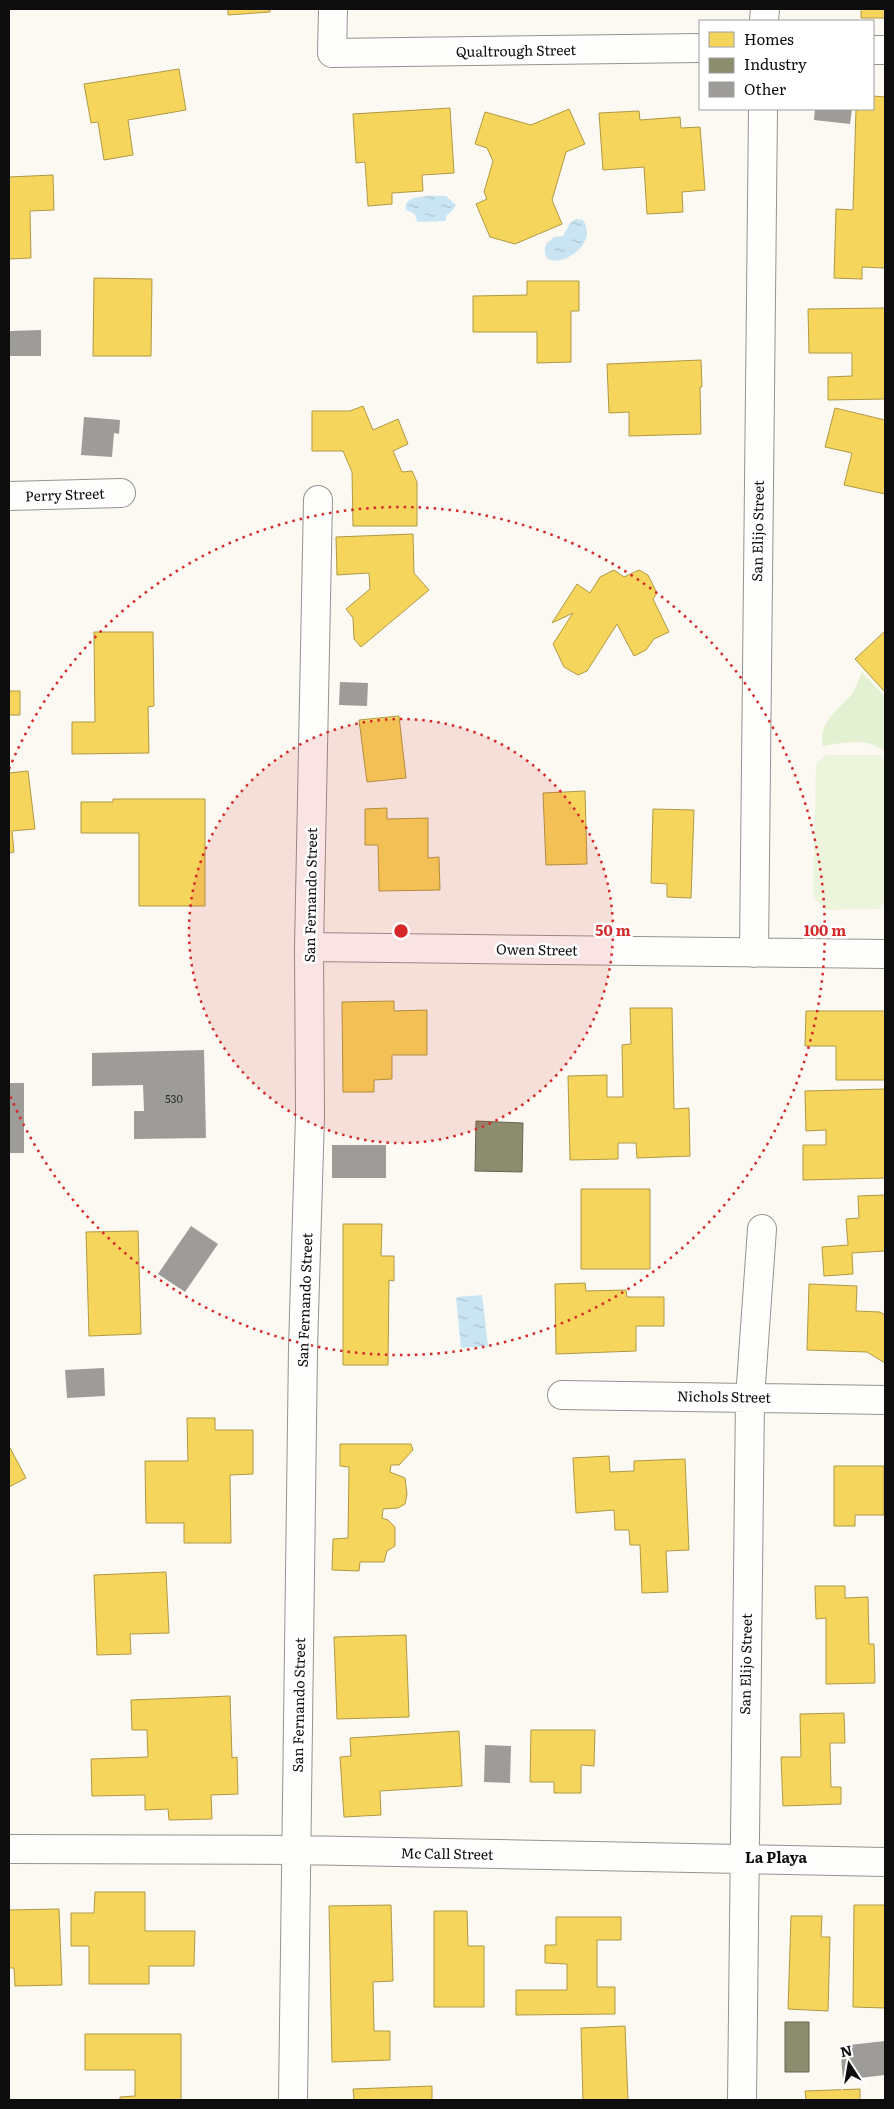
<svg xmlns="http://www.w3.org/2000/svg" width="894" height="2109" font-family="Literata,serif">
	<style>
		.grass { fill: #e3f0d2 }
		.pitch { fill: #edf4dc }
		.water { fill: url(#water-ripples) }
		.homes { fill: #f6d55c; stroke: #b09944 }
		.industry { fill: #8c8c6e; stroke: #666651 }
		.building { fill: #9e9c98 }
		.lines { fill: none; stroke-linecap: round; stroke-linejoin: round }
		.minor-casing { stroke: #949390; stroke-width: 30 }
		.minor { stroke: #fefefd; stroke-width: 28 }
		.ring { fill: none; stroke: #d62828; stroke-width: 2.5; stroke-dasharray: 2.5 5 }
		.labels { text-anchor: middle; stroke-width: 5; stroke-linejoin: round; paint-order: stroke }
		.number-label { font-size: 11px; fill: #313130 }
		.street-label { font-size: 14px; fill: #0d0d0d; stroke: #fff }
		.neighbourhood-label { font-size: 15px; font-weight: bold; fill: #0d0d0d; stroke: #fff }
		.centre { fill: #d62828; stroke: #fff; stroke-width: 2.5 }
		.ring-label { font-size: 15px; text-anchor: middle; font-weight: bold; fill: #d62828; stroke: #fff; stroke-width: 5; stroke-linejoin: round; paint-order: stroke }
	</style>
	<defs>
		<pattern id="water-ripples" width="26" height="14" patternUnits="userSpaceOnUse" patternTransform="scale(1.25)"><rect width="26" height="14" fill="#c9e5f4"/><path d="M2 4q2-2 4 0t4 0M15 11q2-2 4 0t4 0" fill="none" stroke="#abc3d0"/></pattern>
	</defs>
	<rect width="100%" height="100%" fill="#fbf9f2"/>
	<path class="grass" d="M 862,672 L 885,697 L 885,751 C 866,737 845,743 823,746 C 818,721 838,711 852,694 C 856,688 859,679 862,672 Z"/>
	<path class="pitch" d="M 826,755 L 880,755 L 885,762 L 885,902 L 879,909 L 827,910 L 813,897 L 816,764 Z"/>
	<path class="water" d="M 446,196 L 456,205 L 453,210 L 446,216 L 446,221 L 417,222 C 416,213 413,213 406,210 C 402,193 435,196 446,196 Z
		M 576,219 L 583,220 C 604,251 535,280 546,244 L 554,237 L 563,236 L 570,223 Z
		M 482,1295 L 488,1346 L 461,1348 L 456,1297 Z"/>
	<path class="homes" d="M 228,9 L 270,9 L 270,12 L 228,15 Z
		M 861,9 L 885,9 L 885,18 L 861,18 Z
		M 179,69 L 186,110 L 128,120 L 133,155 L 104,160 L 98,122 L 91,123 L 84,84 Z
		M 873,96 L 885,97 L 885,268 L 862,267 L 862,279 L 834,278 L 836,209 L 853,210 L 856,109 L 873,109 Z
		M 450,108 L 454,173 L 422,175 L 423,191 L 392,193 L 392,204 L 368,206 L 365,162 L 356,163 L 353,114 Z
		M 569,109 L 585,144 L 566,152 L 552,200 L 562,224 L 515,244 L 490,237 L 476,204 L 487,199 L 484,192 L 493,161 L 487,148 L 475,144 L 485,112 L 531,125 Z
		M 639,111 L 640,120 L 680,117 L 681,128 L 700,127 L 705,190 L 682,192 L 683,212 L 647,214 L 644,167 L 603,170 L 599,113 Z
		M 53,175 L 54,210 L 30,211 L 31,258 L 9,259 L 9,177 Z
		M 94,278 L 152,279 L 151,356 L 93,356 Z
		M 527,281 L 579,281 L 579,311 L 571,311 L 571,362 L 537,363 L 537,332 L 473,332 L 473,296 L 527,295 Z
		M 885,308 L 885,399 L 828,400 L 828,377 L 852,376 L 852,353 L 809,353 L 808,309 Z
		M 701,360 L 702,387 L 700,387 L 701,434 L 629,436 L 629,412 L 609,413 L 607,364 Z
		M 363,406 L 373,430 L 398,419 L 408,444 L 393,451 L 402,472 L 412,471 L 417,482 L 417,526 L 353,526 L 352,472 L 343,451 L 312,451 L 312,411 L 350,411 Z
		M 835,408 L 885,420 L 885,494 L 844,485 L 852,453 L 825,447 Z
		M 413,534 L 414,573 L 429,590 L 361,647 L 354,639 L 353,618 L 346,609 L 370,589 L 369,573 L 337,575 L 336,537 Z
		M 614,570 L 624,577 L 639,570 L 648,575 L 657,593 L 653,599 L 669,632 L 654,639 L 646,650 L 634,656 L 617,624 L 587,671 L 578,675 L 564,667 L 553,644 L 573,613 L 552,623 L 577,584 L 590,593 L 600,577 Z
		M 885,631 L 885,692 L 855,659 Z
		M 94,632 L 153,632 L 154,706 L 148,707 L 149,753 L 72,754 L 72,722 L 95,722 Z
		M 9,691 L 20,691 L 20,715 L 9,715 Z
		M 399,716 L 406,778 L 367,782 L 359,720 Z
		M 28,771 L 35,829 L 12,831 L 14,852 L 9,853 L 9,773 Z
		M 585,791 L 587,864 L 546,865 L 543,793 Z
		M 113,799 L 205,799 L 205,906 L 139,906 L 139,833 L 81,833 L 81,802 L 113,802 Z
		M 387,808 L 387,819 L 428,818 L 428,858 L 439,857 L 440,890 L 379,891 L 378,845 L 365,845 L 365,809 Z
		M 653,809 L 694,810 L 691,898 L 667,897 L 667,884 L 651,883 Z
		M 394,1001 L 394,1011 L 427,1010 L 427,1055 L 392,1055 L 392,1079 L 374,1080 L 374,1092 L 343,1092 L 342,1002 Z
		M 630,1008 L 672,1008 L 674,1109 L 689,1108 L 690,1156 L 637,1158 L 636,1143 L 618,1143 L 618,1159 L 570,1160 L 568,1076 L 607,1075 L 607,1097 L 623,1097 L 622,1045 L 631,1044 Z
		M 806,1011 L 885,1011 L 885,1080 L 836,1080 L 836,1046 L 805,1046 Z
		M 885,1089 L 885,1178 L 803,1180 L 803,1145 L 826,1145 L 826,1130 L 806,1131 L 805,1091 Z
		M 581,1189 L 650,1189 L 650,1269 L 581,1269 Z
		M 885,1195 L 885,1251 L 852,1253 L 853,1274 L 824,1276 L 822,1247 L 848,1245 L 846,1219 L 859,1218 L 858,1196 Z
		M 343,1224 L 382,1224 L 381,1256 L 394,1256 L 394,1281 L 389,1280 L 388,1365 L 343,1365 Z
		M 138,1231 L 141,1334 L 89,1336 L 86,1232 Z
		M 585,1283 L 586,1291 L 626,1290 L 627,1297 L 664,1297 L 664,1326 L 636,1326 L 636,1351 L 556,1354 L 555,1284 Z
		M 809,1284 L 857,1286 L 856,1311 L 880,1312 L 885,1315 L 885,1363 L 867,1352 L 807,1350 Z
		M 187,1418 L 215,1418 L 215,1430 L 253,1430 L 253,1474 L 230,1475 L 231,1543 L 184,1543 L 184,1523 L 146,1523 L 145,1461 L 188,1461 Z
		M 340,1444 L 411,1444 L 413,1450 L 399,1465 L 391,1465 L 390,1472 L 405,1478 L 407,1494 L 405,1504 L 398,1508 L 383,1509 L 382,1518 L 388,1520 L 395,1527 L 395,1546 L 387,1551 L 384,1562 L 360,1562 L 359,1571 L 332,1570 L 333,1539 L 348,1538 L 349,1467 L 340,1466 Z
		M 9,1446 L 26,1478 L 9,1487 Z
		M 609,1456 L 610,1472 L 634,1471 L 634,1461 L 685,1459 L 689,1550 L 666,1551 L 668,1592 L 642,1593 L 640,1545 L 630,1545 L 629,1530 L 615,1530 L 614,1510 L 576,1513 L 573,1458 Z
		M 834,1466 L 884,1466 L 884,1515 L 855,1515 L 855,1526 L 834,1526 Z
		M 166,1572 L 169,1633 L 130,1634 L 131,1654 L 97,1655 L 94,1575 Z
		M 815,1586 L 845,1586 L 845,1598 L 868,1597 L 869,1644 L 874,1644 L 875,1683 L 826,1684 L 826,1618 L 816,1619 Z
		M 406,1635 L 409,1717 L 337,1719 L 334,1637 Z
		M 230,1696 L 232,1758 L 237,1757 L 238,1794 L 211,1795 L 212,1819 L 169,1820 L 168,1809 L 145,1810 L 145,1795 L 92,1796 L 91,1759 L 148,1757 L 147,1730 L 132,1730 L 131,1700 Z
		M 844,1713 L 845,1743 L 830,1743 L 831,1787 L 841,1787 L 841,1804 L 783,1806 L 781,1757 L 801,1757 L 800,1714 Z
		M 531,1730 L 595,1730 L 594,1766 L 581,1765 L 581,1793 L 554,1793 L 554,1782 L 530,1782 Z
		M 459,1731 L 462,1786 L 380,1791 L 381,1815 L 344,1817 L 340,1757 L 351,1756 L 350,1738 Z
		M 95,1892 L 145,1892 L 145,1931 L 195,1931 L 194,1966 L 149,1966 L 149,1984 L 89,1984 L 89,1946 L 71,1946 L 71,1913 L 94,1913 Z
		M 391,1905 L 393,1981 L 373,1982 L 374,2031 L 390,2031 L 390,2060 L 332,2062 L 329,1906 Z
		M 854,1905 L 885,1905 L 885,2008 L 853,2007 Z
		M 59,1909 L 62,1985 L 15,1986 L 14,1968 L 9,1968 L 9,1910 Z
		M 434,1911 L 467,1911 L 468,1946 L 484,1946 L 484,2007 L 434,2007 Z
		M 791,1916 L 822,1916 L 821,1937 L 830,1937 L 828,2011 L 788,2009 Z
		M 556,1917 L 621,1917 L 621,1940 L 597,1940 L 597,1987 L 615,1987 L 615,2014 L 516,2015 L 516,1990 L 567,1990 L 567,1964 L 545,1963 L 545,1945 L 556,1945 Z
		M 625,2026 L 628,2100 L 583,2100 L 581,2028 Z
		M 85,2034 L 181,2034 L 181,2100 L 120,2100 L 120,2097 L 135,2096 L 135,2070 L 85,2070 Z
		M 432,2086 L 432,2100 L 354,2100 L 353,2089 Z
		M 860,2089 L 860,2100 L 806,2100 L 805,2091 Z"/>
	<path class="industry" d="M 476,1121 L 523,1123 L 522,1172 L 475,1171 Z
		M 785,2022 L 809,2022 L 809,2072 L 785,2072 Z"/>
	<path class="building" d="M 815,109 L 852,109 L 850,124 L 814,120 Z
		M 41,330 L 41,356 L 9,356 L 9,331 Z
		M 84,417 L 120,420 L 119,434 L 114,433 L 112,457 L 81,455 Z
		M 340,682 L 368,683 L 367,706 L 339,705 Z
		M 204,1050 L 206,1138 L 134,1139 L 134,1111 L 144,1111 L 143,1085 L 92,1086 L 92,1053 Z
		M 9,1083 L 24,1083 L 24,1153 L 9,1153 Z
		M 332,1145 L 386,1145 L 386,1178 L 332,1178 Z
		M 191,1226 L 218,1244 L 185,1292 L 158,1274 Z
		M 104,1368 L 105,1396 L 67,1398 L 65,1370 Z
		M 485,1745 L 511,1746 L 510,1783 L 484,1782 Z
		M 885,2041 L 885,2075 L 843,2080 L 840,2046 Z"/>
	<g class="lines">
		<g class="minor-casing">
			<path id="minor" d="M 333,9 L 332,53 L 700,48
				M 764,21 L 765,9
				M 873,50 L 885,50
				M 9,496 L 121,493
				M 309,947 L 885,954
				M 754,953 L 763,109
				M 562,1395 L 885,1400
				M 9,1849 L 297,1850 L 885,1862
				M 293,2100 L 303,1348 L 310,1116 L 309,947 L 318,500
				M 742,2100 L 750,1398 L 762,1229"/>
		</g>
		<use href="#minor" class="minor"/>
	</g>
	<circle cx="401" cy="931" r="212" fill="#d62828" fill-opacity=".12"/>
	<g class="ring">
		<circle cx="401" cy="931" r="212"/>
		<path d="M9 769A424 424 0 1 1 9 1093"/>
	</g>
	<g class="labels">
		<g class="number-label">
			<text x="174" y="1103">530</text>
		</g>
		<g class="street-label">
			<text transform="translate(516 51) rotate(-1)" y="5">Qualtrough Street</text>
			<text transform="translate(65 495) rotate(-2)" y="5">Perry Street</text>
			<text transform="translate(758 531) rotate(-89)" y="5">San Elijo Street</text>
			<text transform="translate(311 895) rotate(-89)" y="5">San Fernando Street</text>
			<text transform="translate(537 950) rotate(1)" y="5">Owen Street</text>
			<text transform="translate(305 1300) rotate(-88)" y="5">San Fernando Street</text>
			<text transform="translate(724 1397) rotate(1)" y="5">Nichols Street</text>
			<text transform="translate(746 1664) rotate(-89)" y="5">San Elijo Street</text>
			<text transform="translate(299 1705) rotate(-89)" y="5">San Fernando Street</text>
			<text transform="translate(447 1854) rotate(1)" y="5">Mc Call Street</text>
		</g>
		<g class="neighbourhood-label">
			<text x="776" y="1863">La Playa</text>
		</g>
	</g>
	<circle cx="401" cy="931" r="8" class="centre"/>
	<g class="ring-label">
		<text x="613" y="936">50 m</text>
		<text x="825" y="936">100 m</text>
	</g>
	<rect width="894" height="2109" fill="none" stroke="#0d0d0d" stroke-width="20"/>
	<rect x="699" y="20" width="175" height="90" fill="#ffffff" stroke="#9e9e9e"/>
	<rect x="709" y="32" width="25" height="15" fill="#f6d55c" stroke="#9e9e9e"/>
	<text x="744" y="45" font-size="15" fill="#0d0d0d">Homes</text>
	<rect x="709" y="58" width="25" height="15" fill="#8c8c6e" stroke="#9e9e9e"/>
	<text x="744" y="70" font-size="15" fill="#0d0d0d">Industry</text>
	<rect x="709" y="82" width="25" height="15" fill="#9e9c98" stroke="#9e9e9e"/>
	<text x="744" y="95" font-size="15" fill="#0d0d0d">Other</text>
	<g transform="translate(849 2064) rotate(348)" stroke="#ffffff" stroke-width="4" paint-order="stroke">
	<path d="M0-4L9 19L0 12L-9 19Z" fill="#0d0d0d"/>
	<text y="-8" font-size="14" font-weight="bold" text-anchor="middle" fill="#0d0d0d">N</text>
	</g>
</svg>
